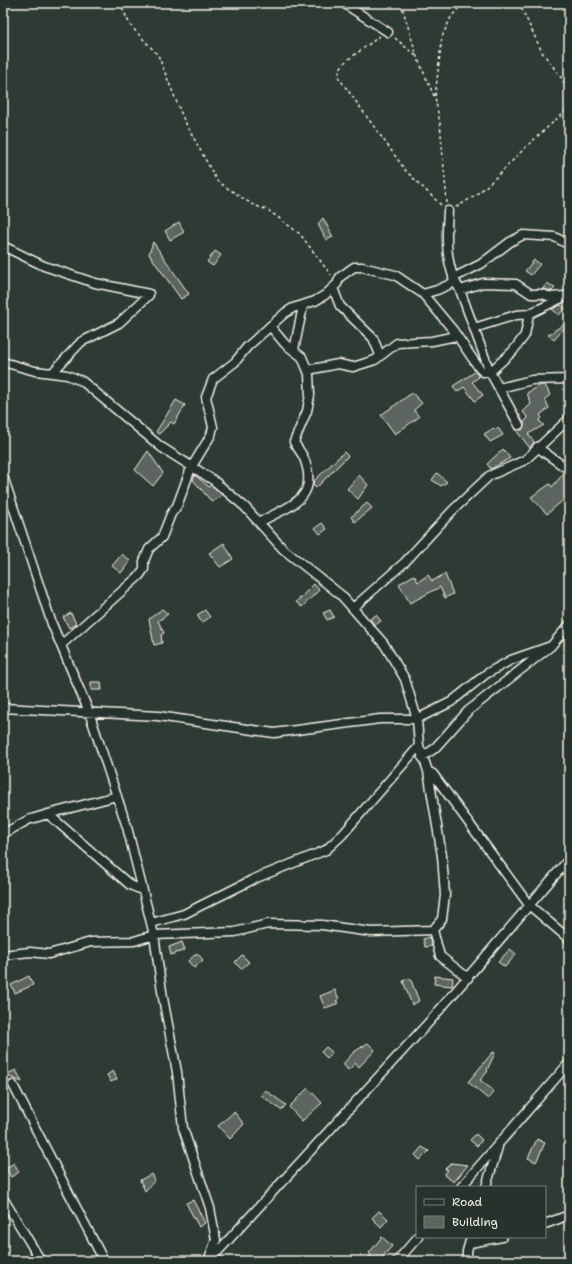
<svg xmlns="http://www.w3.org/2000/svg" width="572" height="1264" font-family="'Shantell Sans',sans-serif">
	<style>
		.building { fill: #5c655e; stroke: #f4f1e8 }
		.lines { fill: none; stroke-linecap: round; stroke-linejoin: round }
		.street-casing { stroke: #f4f1e8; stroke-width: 11 }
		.path { stroke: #f4f1e8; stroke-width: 1.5; stroke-dasharray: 3 3; stroke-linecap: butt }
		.street { stroke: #26332d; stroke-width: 8 }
	</style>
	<rect width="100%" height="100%" fill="#2e3b34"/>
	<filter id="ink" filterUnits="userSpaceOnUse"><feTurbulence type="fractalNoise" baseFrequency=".025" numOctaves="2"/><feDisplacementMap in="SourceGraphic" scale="8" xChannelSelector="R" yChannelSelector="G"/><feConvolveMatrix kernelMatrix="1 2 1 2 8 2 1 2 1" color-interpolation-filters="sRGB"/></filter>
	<g filter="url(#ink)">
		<path class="building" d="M 323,218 L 333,237 L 326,240 L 318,224 Z
			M 179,222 L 184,232 L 170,240 L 165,231 Z
			M 153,242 L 189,294 L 181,299 L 149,254 Z
			M 215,251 L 221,255 L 213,266 L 207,262 Z
			M 534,260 L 540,264 L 531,275 L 525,271 Z
			M 547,283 L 555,288 L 552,291 L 543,289 Z
			M 561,305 L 565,308 L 559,315 L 552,309 Z
			M 567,322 L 568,324 L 554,340 L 548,335 Z
			M 475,372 L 479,377 L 472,382 L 483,395 L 475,401 L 464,387 L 457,392 L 453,386 Z
			M 541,385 L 545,385 L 550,395 L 545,399 L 549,408 L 540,415 L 542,418 L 539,421 L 544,425 L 528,434 L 534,442 L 530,448 L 515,429 L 522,430 L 524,426 L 524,422 L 528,418 L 523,412 L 531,404 L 527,393 Z
			M 412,393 L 422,403 L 414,410 L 419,417 L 395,434 L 381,415 Z
			M 176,400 L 185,405 L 174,424 L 171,422 L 159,434 L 156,432 Z
			M 494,428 L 495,430 L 498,428 L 503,435 L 490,442 L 484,434 Z
			M 503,449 L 510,458 L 491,469 L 487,464 Z
			M 148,451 L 163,473 L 153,486 L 135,470 Z
			M 344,452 L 348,456 L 316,488 L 313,485 L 313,482 Z
			M 437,473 L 447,482 L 441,486 L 432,480 Z
			M 564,473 L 569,475 L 569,495 L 547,514 L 531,497 L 550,484 L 552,487 Z
			M 195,475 L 209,487 L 211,485 L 222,495 L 212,502 L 193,480 Z
			M 359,475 L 368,485 L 358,499 L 347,489 Z
			M 367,503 L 372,508 L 355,522 L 351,517 Z
			M 322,523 L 327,529 L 320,534 L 315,528 Z
			M 224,543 L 233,559 L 220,567 L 209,553 Z
			M 122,554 L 130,561 L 121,573 L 112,566 Z
			M 445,574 L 453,594 L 445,598 L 440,587 L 410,603 L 399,584 L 414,575 L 418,582 L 428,575 L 432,581 Z
			M 314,584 L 319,590 L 302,607 L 296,602 Z
			M 162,609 L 168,614 L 158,621 L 164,633 L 161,635 L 162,643 L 154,645 L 149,619 Z
			M 205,610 L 210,617 L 202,623 L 197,615 Z
			M 330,610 L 334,617 L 327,620 L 323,613 Z
			M 71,613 L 76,624 L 69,628 L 63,617 Z
			M 376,615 L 381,621 L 375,625 L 370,619 Z
			M 91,682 L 101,682 L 102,690 L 91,690 Z
			M 429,937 L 432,946 L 425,947 L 423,939 Z
			M 182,942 L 185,950 L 171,955 L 169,947 Z
			M 510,949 L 516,954 L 505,967 L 498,962 Z
			M 197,953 L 203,960 L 194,968 L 188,961 Z
			M 242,955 L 249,962 L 241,969 L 235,962 Z
			M 29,976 L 33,985 L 15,993 L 11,985 Z
			M 435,976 L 453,978 L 452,986 L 434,984 Z
			M 410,978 L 419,1001 L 412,1005 L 403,981 Z
			M 335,990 L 339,999 L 336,1001 L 339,1003 L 325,1008 L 320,996 Z
			M 368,1043 L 375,1050 L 359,1067 L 356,1063 L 348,1070 L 343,1064 L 354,1052 Z
			M 326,1047 L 332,1052 L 327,1058 L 321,1052 Z
			M 493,1052 L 495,1053 L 487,1070 L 488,1071 L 480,1080 L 494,1091 L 488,1099 L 468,1082 Z
			M 16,1070 L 22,1082 L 5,1075 Z
			M 113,1071 L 117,1079 L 111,1082 L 107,1075 Z
			M 308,1088 L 322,1103 L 302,1121 L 289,1107 Z
			M 265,1090 L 286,1105 L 281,1110 L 261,1095 Z
			M 234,1112 L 244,1124 L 230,1139 L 218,1126 Z
			M 476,1134 L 482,1140 L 477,1146 L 470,1140 Z
			M 537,1139 L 545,1143 L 536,1162 L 528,1158 Z
			M 422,1147 L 429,1151 L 420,1160 L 415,1155 Z
			M 14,1163 L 19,1172 L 11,1177 L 6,1168 Z
			M 451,1163 L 468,1165 L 454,1182 L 444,1175 L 448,1170 L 445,1169 Z
			M 152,1174 L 155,1180 L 145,1191 L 140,1180 Z
			M 193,1200 L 205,1223 L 199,1227 L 186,1203 Z
			M 379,1211 L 388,1219 L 381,1227 L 372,1218 Z
			M 382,1237 L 392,1246 L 379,1261 L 366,1261 L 371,1255 L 369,1253 Z"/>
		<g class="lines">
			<g class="street-casing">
				<path id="street" d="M 343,3 L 388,32
					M 448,211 C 446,237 445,267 460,290 L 490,372 L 519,425
					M 3,246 L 44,266 L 95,283 L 149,294 L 149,295 L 119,323 L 81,342 L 52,373 L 67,375 L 82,381 L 161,447 L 213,480 L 245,507 L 283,549 L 341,595 L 384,644 L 405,679 L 417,719 L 419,746 L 428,771 L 442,856 L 445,895 L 442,919 L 433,930 L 371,932 L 322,925 L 268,924 L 235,932 L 154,935 L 134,941 L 91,942 L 49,954 L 30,952 L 3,955
					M 453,278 L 481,264 L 510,242 L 523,235 L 555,237 L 569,245
					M 333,288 L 340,306 L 373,338 L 380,355
					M 460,290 L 483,283 L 516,284 L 531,294 L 542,294 L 551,297 L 564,296
					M 423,294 L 437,290 L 455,282
					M 474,328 L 516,315 L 529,314
					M 294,350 L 303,306
					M 3,362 L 35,371 L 52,373
					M 308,370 L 338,364 L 353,367 L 375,360 L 397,343 L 432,341 L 456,336
					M 499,388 L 532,380 L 569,379
					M 537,447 L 569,470
					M 3,476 L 52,624 L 89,712 L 127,827 L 154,935 L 163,998 L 177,1072 L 183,1128 L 210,1208 L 216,1240 L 208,1261
					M 260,522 C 287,506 319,501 305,461 C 303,454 297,448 294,442 L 307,411 L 310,395 L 309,374 L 302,357 L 285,344 L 270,326
					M 353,608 L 405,562 L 452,511 L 489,476 L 525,460 L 569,419
					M 61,645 L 139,576 L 144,569 L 144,561 L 149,549 L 162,537 L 171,514 L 177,506 L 191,468 L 211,435 L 213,427 L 206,397 L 213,379 L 235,362 L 247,347 L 285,313 L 293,308 L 315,301 L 325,295 L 337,284 L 340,277 L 354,267 L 362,267 L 395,275 L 423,294 L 453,330 L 479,368 L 483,372 L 490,372 L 513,351 L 525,335 L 529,314 L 566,296
					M 3,708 L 158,716 L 274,733 L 380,719 L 417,719 L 451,702 L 486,674 L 511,660 L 551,646
					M 422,757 L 434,749 L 468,711 L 551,646 L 569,625
					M 428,771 L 433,774 L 529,905 L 569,939
					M 48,814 L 117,796
					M 3,834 L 28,820 L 48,814 L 130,885 L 142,890
					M 151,923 L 184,914 L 254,879 L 326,850 L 343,834 L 419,746
					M 433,930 L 440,956 L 468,978
					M 13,1085 L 104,1261
					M 461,1187 L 569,1063
					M 486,1187 L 498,1147
					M 3,1198 L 41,1261
					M 545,1224 L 569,1215
					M 470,1243 L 502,1237
					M 210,1260 L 430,1021 L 569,859
					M 397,1261 L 418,1237
					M 467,1261 L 467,1251 L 471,1237"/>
			</g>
			<path class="path" d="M 120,3 L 130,25 L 158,55 L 183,118 L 217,181 L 253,205 L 268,210 L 300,234 L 331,275
				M 401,3 L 417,57 L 434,96
				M 519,3 L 542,52 L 560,76 L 569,92
				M 380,36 L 345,62 L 339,70 L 339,78 L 406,171 L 442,206
				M 395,38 L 417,57
				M 447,203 L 440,123 L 435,97 L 442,37 L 451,17 L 463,3
				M 456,207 C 486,192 507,165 530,143 C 543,131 556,120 569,108"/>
			<use href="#street" class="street"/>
		</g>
	</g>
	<rect width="572" height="1264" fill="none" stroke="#26332d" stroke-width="16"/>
	<rect x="8" y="8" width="556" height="1248" fill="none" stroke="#f4f1e8" stroke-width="1.5" filter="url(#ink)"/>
	<rect x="416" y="1186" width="130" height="52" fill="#26332d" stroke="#787f78"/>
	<rect x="424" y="1199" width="20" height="6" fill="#26332d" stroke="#787f78"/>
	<text x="452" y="1206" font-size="12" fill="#f4f1e8">Road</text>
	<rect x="424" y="1216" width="20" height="12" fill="#5c655e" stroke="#787f78"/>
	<text x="452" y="1226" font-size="12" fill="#f4f1e8">Building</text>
</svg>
